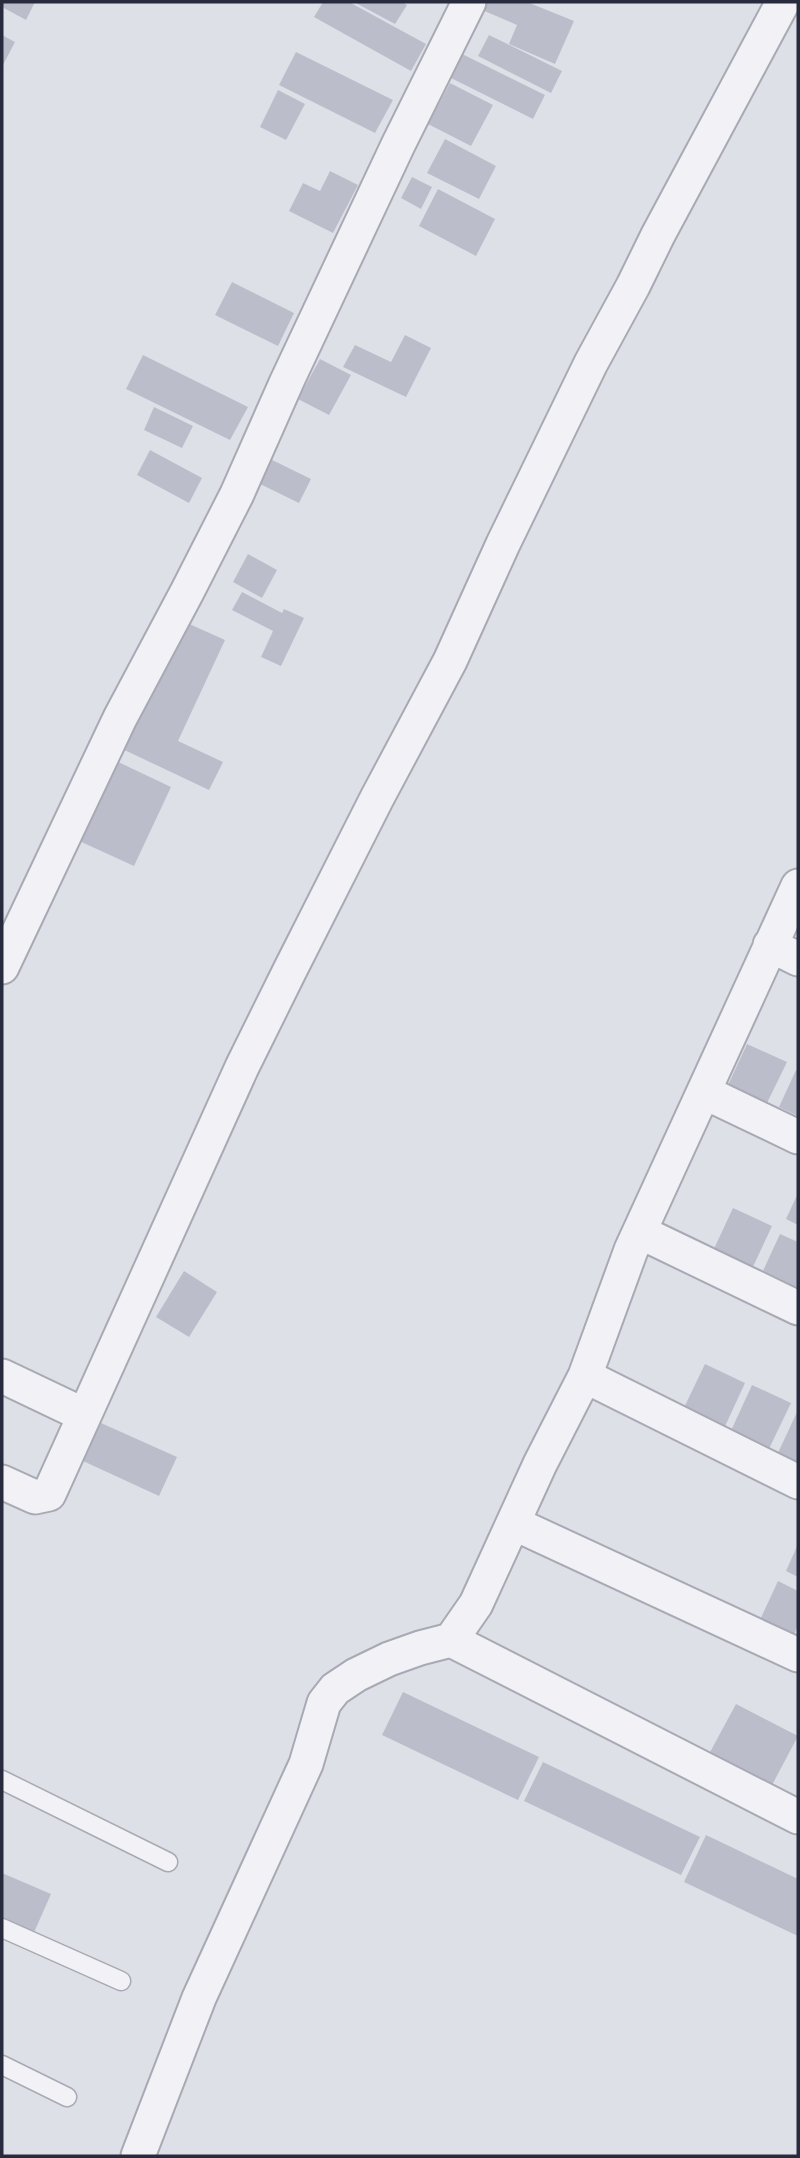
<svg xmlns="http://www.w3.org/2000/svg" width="800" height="2158" font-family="Barlow,sans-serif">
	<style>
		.building { fill: #bbbeca }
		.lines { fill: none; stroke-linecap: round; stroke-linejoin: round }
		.lane-casing { stroke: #a7aab4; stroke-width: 21 }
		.street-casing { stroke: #a7aab4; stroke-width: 37 }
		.lane { stroke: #f1f1f6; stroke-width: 18 }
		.street { stroke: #f1f1f6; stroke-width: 33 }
	</style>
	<rect width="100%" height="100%" fill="#dee0e7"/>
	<path class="building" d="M 2,2 L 35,2 L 26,20 L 2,7 Z
		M 323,2 L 349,2 L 426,44 L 411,71 L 314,17 Z
		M 354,2 L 402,2 L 407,5 L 395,24 Z
		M 475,2 L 527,2 L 574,21 L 555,64 L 509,44 L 517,25 L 473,6 Z
		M 2,35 L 15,42 L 2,67 Z
		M 489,35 L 562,71 L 551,93 L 478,56 Z
		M 454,50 L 545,95 L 533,119 L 443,74 Z
		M 296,52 L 393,100 L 375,133 L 279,85 Z
		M 450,83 L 493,105 L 471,146 L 428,124 Z
		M 278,90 L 305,104 L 286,140 L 260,127 Z
		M 445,139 L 496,166 L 479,199 L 427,173 Z
		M 330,171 L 358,185 L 333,233 L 289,211 L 303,183 L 320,191 Z
		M 412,177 L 432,187 L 421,209 L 401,198 Z
		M 438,189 L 495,219 L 476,256 L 419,226 Z
		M 232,282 L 294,313 L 278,346 L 215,315 Z
		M 405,335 L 431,348 L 406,397 L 343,367 L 355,345 L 391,362 Z
		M 143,355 L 248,407 L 230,440 L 126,389 Z
		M 320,359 L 351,375 L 329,415 L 298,399 Z
		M 154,407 L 193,426 L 182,448 L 144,430 Z
		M 150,450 L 202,478 L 189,503 L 137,475 Z
		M 266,457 L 311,479 L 299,503 L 254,481 Z
		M 248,554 L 277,570 L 262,598 L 233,582 Z
		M 242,592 L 282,613 L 284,609 L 304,618 L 281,666 L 261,657 L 273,631 L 232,610 Z
		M 176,618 L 225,640 L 178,741 L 223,762 L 209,790 L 116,746 Z
		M 114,760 L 171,787 L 134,866 L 77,840 Z
		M 747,1044 L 787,1062 L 767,1103 L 728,1085 Z
		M 796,1070 L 798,1072 L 798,1116 L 779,1107 Z
		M 798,1193 L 798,1225 L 786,1219 Z
		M 733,1208 L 772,1226 L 751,1271 L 712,1253 Z
		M 780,1234 L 798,1242 L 797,1290 L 762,1273 Z
		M 184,1271 L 217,1292 L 189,1337 L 156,1317 Z
		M 705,1364 L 745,1383 L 721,1435 L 680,1416 Z
		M 752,1385 L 791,1403 L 767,1453 L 729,1435 Z
		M 798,1410 L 798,1467 L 776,1457 Z
		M 101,1423 L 177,1457 L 159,1496 L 83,1461 Z
		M 798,1544 L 798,1577 L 786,1571 Z
		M 778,1581 L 798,1591 L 798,1625 L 793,1637 L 759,1622 Z
		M 403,1692 L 539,1757 L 518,1800 L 382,1735 Z
		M 736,1704 L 798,1736 L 771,1787 L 709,1754 Z
		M 543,1762 L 700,1837 L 681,1875 L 524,1801 Z
		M 706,1835 L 798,1879 L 798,1936 L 684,1882 Z
		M 2,1873 L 51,1894 L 32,1937 L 2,1924 Z"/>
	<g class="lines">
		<g class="lane-casing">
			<path id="lane" d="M 2,1780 L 168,1862
				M 2,1928 L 121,1981
				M 2,2065 L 67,2097"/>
		</g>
		<g class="street-casing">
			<path id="street" d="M 770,945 L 798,959
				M 2,967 L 120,718 L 187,592 L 237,494 L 287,381 L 398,145 L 469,2
				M 704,1092 L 798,1137
				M 640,1232 L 798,1308
				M 2,1376 L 84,1415
				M 585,1376 L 798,1482
				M 2,1482 L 35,1497 L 49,1494 L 242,1067 L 290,970 L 377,798 L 450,661 L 503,544 L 591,363 L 633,286 L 658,235 L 783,2
				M 513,1523 L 798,1655
				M 451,1640 L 476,1604 L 540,1464 L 585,1376 L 631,1250 L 798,886
				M 138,2156 L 199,1998 L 306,1764 L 324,1703 L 335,1689 L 356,1675 L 389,1659 L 420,1648 L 451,1640 L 798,1817"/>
		</g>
		<use href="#lane" class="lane"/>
		<use href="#street" class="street"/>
	</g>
	<rect width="800" height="2158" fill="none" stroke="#282b3d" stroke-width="7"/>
</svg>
